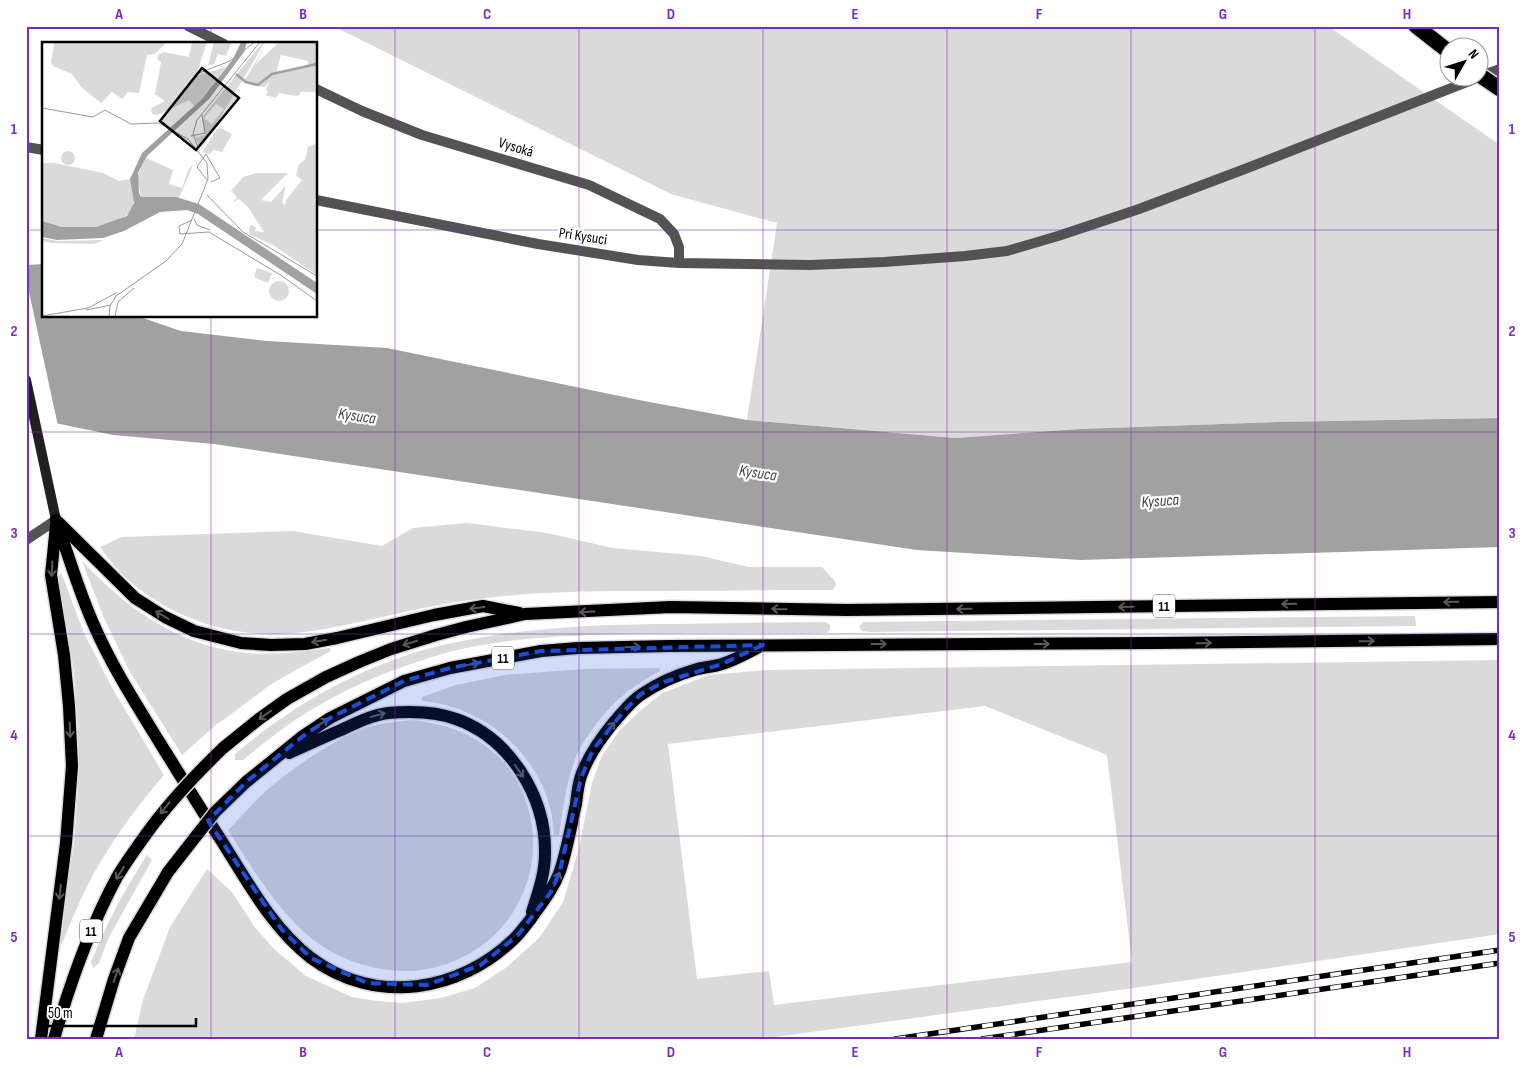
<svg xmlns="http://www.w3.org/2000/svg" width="1526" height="1065" font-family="'Sofia Sans Condensed',sans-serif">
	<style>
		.green { fill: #dadada; fill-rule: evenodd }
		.water { fill: #a1a1a1 }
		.pier { fill: #fff }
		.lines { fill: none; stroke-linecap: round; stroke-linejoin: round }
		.primary-casing { stroke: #dbdbdb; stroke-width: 15 }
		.motorway-casing { stroke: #dbdbdb; stroke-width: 18 }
		.minor { stroke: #535353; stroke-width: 10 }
		.secondary { stroke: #202020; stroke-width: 10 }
		.primary { stroke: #000; stroke-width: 12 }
		.motorway { stroke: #000; stroke-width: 15 }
		.rail-casing { stroke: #000; stroke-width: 5.5 }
		.rail { stroke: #fff; stroke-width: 4; stroke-dasharray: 11; stroke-linecap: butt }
		.primary-bridge-casing { stroke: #dbdbdb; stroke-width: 15; stroke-linecap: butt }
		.motorway-bridge-casing { stroke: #dbdbdb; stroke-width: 18; stroke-linecap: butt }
		.primary-bridge { stroke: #000; stroke-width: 12 }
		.motorway-bridge { stroke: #000; stroke-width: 15 }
		.oneway { stroke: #595959 }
		.marked { fill: #1d4ed8; fill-opacity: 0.2; stroke: #1d4ed8; stroke-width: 4; stroke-dasharray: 10 6; stroke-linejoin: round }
		.grid { fill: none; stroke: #7b2cbf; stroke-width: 1; stroke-opacity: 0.55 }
		.labels { text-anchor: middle; stroke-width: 4.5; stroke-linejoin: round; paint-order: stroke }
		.shield { fill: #fff; stroke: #4c4c4c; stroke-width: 1 }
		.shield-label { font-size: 14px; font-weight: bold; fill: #000 }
		.street-label { font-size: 15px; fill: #000; stroke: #fff }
		.water-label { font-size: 16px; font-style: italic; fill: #424242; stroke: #fff }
		.inset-river { fill: none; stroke: #a1a1a1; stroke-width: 2.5 }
		.inset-road { fill: none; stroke: #999; stroke-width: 1 }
		.view { fill: #000; fill-opacity: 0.15; stroke: #000; stroke-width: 2.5 }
		.inset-edge { fill: none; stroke: #000; stroke-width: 2.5 }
		.neatline { fill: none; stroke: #7b2cbf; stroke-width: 2 }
		.grid-label { font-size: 16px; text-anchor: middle; font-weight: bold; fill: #7b2cbf }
	</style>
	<rect width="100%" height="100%" fill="#fff"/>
	<path class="green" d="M 333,26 L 1328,26 L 1500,145 L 1500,418 L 1277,422 L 1079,429 L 955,438 L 747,420 L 777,223 L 671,194 Z
		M 467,523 L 547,533 L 613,548 L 701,556 L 749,567 L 822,567 L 834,580 L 836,585 L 833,590 C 774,590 715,591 656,591 C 602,591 549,591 495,597 C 455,601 416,609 378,618 C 337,627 295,637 252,633 C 204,629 153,606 119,571 C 112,564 106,555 100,547 L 122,537 L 293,531 L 382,546 L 413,528 Z
		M 82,561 C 125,607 175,643 238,652 C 269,656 300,652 330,648 L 331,651 L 303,666 L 270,685 L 219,723 L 218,723 L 182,755 L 130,672 L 104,618 Z
		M 61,572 L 83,631 L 111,686 L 164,775 C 137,806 113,839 93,875 C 81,897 71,921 62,944 L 58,945 L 74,844 L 78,790 L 78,732 L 74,672 L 58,577 Z
		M 1415,616 L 1416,626 L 870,632 L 862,631 L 859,627 L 863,622 Z
		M 826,622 L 830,625 L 830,630 L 827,633 C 758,633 688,633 618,634 C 562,636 504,638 449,652 C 404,665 357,682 316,707 C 290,722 266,741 243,760 L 235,760 L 235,754 C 296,702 370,661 448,644 C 524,627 602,624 678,624 C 728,623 777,622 826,622 Z
		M 1500,660 L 1500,934 L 1141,987 L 761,1039 L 134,1039 L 143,1000 L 170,927 L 207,869 L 232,892 L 254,926 L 273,948 L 306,976 L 352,997 L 377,1001 L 402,1003 L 441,998 L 475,988 L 507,967 L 539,938 L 563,902 L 579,848 L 592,783 L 602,756 L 619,731 L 640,711 L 662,693 L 709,675 L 767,670 ZM 985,706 L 1107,755 L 1132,962 L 774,1005 L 769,971 L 697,979 L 668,744 Z
		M 660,668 L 660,671 C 632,686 613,701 594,727 C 588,736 580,746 576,757 C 566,782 563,809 559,835 L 554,835 C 553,829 553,822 552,816 C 540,753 483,706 422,701 L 422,697 L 456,685 L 505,675 L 583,669 Z
		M 414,720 C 443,724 471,732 493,752 C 514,769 526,794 531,820 C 545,900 486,969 406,971 C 372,971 337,959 311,938 C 276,909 252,868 228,830 C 240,818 252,804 265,792 C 291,769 336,737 368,727 C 383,723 398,721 414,720 Z
		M 147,855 L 152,860 L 109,937 L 99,963 L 93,968 L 91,962 C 107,923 124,890 147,855 Z"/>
	<path class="water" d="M 44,264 L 44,316 L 137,316 L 181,331 L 267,341 L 387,348 L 644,401 L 747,420 L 955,438 L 1079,429 L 1277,422 L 1500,418 L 1500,547 L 1081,560 L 917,550 L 214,444 L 113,435 L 26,417 L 26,265 Z"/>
	<path class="pier" d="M 26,278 L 58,426 L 26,419 Z"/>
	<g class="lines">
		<g class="primary-casing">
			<path id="primary" d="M 56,520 C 68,554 78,589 93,623 C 111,665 136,704 160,743 C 180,775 200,808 221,840 C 247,881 272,928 311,958 C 376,1006 460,992 515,938 C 521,932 525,926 530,920 C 541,904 553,890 560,871 C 567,850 571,826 576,804 C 577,795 578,785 581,776 C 588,756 600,739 614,722 C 622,713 631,701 642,694 C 657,684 677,675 694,670 C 703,667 713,667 722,664 C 735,660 747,653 759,647
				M 58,522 L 135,598 L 165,617 L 194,631 L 241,643 L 271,645 L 305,644 L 337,638 L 434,615 L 483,606 L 519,613
				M 223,748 L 259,719 L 287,699 L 326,677 L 359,662 L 391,649 L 436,635 L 466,627 L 525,614 L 671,607 L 847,610 L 1500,602
				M 289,753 C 307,745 324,737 341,730 C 356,723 372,715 388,713 C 410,711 434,711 456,719 C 510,738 546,797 545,853 C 545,874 538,893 532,912
				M 246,782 L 303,736 L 330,718 L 404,681 L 450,668 L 541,651 L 578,648 L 669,646 L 1155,643 L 1500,639
				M 41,1039 L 66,843 L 72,766 L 69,706 L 64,655 L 51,575 L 56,525
				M 54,1039 C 70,983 89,929 117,877 C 126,862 137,847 147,833
				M 96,1039 L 114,979 L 129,938 L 168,872"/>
		</g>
		<g class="motorway-casing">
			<path id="motorway" d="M 1416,26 L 1448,51"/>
		</g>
		<path class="minor" d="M 188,26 L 224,44
			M 1478,77 L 1500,69
			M 316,89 L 362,111 L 422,135 L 589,185 L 637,208 L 660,219 L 674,234 L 679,247 L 679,263
			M 26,147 L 44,150
			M 316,200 L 538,244 L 638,260 L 679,263 L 810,265 L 884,262 L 965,256 L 1007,251 L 1058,236 L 1139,209 L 1250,167 L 1477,78
			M 26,540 L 56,520"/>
		<path class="secondary" d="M 26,380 L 56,520"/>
		<use href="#primary" class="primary"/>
		<use href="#motorway" class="motorway"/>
		<g class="rail-casing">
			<path id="rail" d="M 895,1039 L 1500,950
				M 982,1039 L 1500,963"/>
		</g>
		<use href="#rail" class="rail"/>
		<g class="primary-bridge-casing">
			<path id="primary-bridge" d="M 147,833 C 170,801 195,775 223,748
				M 168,872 L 215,812 L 246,782"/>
		</g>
		<g class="motorway-bridge-casing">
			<path id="motorway-bridge" d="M 1478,74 L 1500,89"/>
		</g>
		<use href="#primary-bridge" class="primary-bridge"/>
		<use href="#motorway-bridge" class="motorway-bridge"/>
	</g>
	<defs><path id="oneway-shaft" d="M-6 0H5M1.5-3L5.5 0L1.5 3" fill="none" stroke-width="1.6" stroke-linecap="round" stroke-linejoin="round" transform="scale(1.25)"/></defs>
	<g class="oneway">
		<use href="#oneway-shaft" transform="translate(52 569) rotate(93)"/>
		<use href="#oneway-shaft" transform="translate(1451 602) rotate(179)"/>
		<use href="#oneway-shaft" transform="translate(1289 604) rotate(179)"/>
		<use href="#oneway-shaft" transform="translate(1126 607) rotate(179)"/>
		<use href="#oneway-shaft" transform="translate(477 608) rotate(173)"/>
		<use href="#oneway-shaft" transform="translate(779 609) rotate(-179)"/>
		<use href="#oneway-shaft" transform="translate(964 609) rotate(179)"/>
		<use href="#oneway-shaft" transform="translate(587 612) rotate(177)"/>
		<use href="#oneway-shaft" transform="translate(162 615) rotate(-149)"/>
		<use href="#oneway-shaft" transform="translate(319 641) rotate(170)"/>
		<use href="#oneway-shaft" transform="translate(1367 641) rotate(-1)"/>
		<use href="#oneway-shaft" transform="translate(410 643) rotate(163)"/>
		<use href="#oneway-shaft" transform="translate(1204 643) rotate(-1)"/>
		<use href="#oneway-shaft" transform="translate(879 644)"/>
		<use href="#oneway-shaft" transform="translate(1042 644)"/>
		<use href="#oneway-shaft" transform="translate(633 647) rotate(-2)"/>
		<use href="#oneway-shaft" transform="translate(472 664) rotate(-11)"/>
		<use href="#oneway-shaft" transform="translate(265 715) rotate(144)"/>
		<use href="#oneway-shaft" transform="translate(378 715) rotate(-15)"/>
		<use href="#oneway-shaft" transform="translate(322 723) rotate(-34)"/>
		<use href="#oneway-shaft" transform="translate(610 728) rotate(-51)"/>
		<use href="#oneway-shaft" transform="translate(70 730) rotate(88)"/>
		<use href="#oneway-shaft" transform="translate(519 771) rotate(56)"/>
		<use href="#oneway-shaft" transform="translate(165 808) rotate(129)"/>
		<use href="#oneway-shaft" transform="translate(120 873) rotate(122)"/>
		<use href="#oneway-shaft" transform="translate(557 879) rotate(-67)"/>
		<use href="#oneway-shaft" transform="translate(60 892) rotate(97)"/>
		<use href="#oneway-shaft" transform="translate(116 975) rotate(-71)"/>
	</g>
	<path class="marked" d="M 763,645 L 722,664 L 664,682 L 641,694 L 624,711 L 593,750 L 581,778 L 560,871 L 551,892 L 518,935 L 481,965 L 427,985 L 367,983 L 311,958 L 282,930 L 208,821 L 246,782 L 303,736 L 330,718 L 404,681 L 450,668 L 541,651 Z"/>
	<path class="grid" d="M 211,26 L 211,44M 395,26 L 395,1039M 579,26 L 579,1039M 763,26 L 763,1039M 947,26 L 947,1039M 1131,26 L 1131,1039M 1315,26 L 1315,1039M 26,230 L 44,230M 316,230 L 1500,230M 211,316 L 211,1039M 26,432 L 1500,432M 26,634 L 1500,634M 26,836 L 1500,836"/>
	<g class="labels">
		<g class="shield">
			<rect x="1153" y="594.5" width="22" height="23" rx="4"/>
			<rect x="492" y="646.5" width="22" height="23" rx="4"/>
			<rect x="80" y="919.5" width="22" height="23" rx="4"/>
		</g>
		<g class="shield-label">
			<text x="1164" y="611">11</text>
			<text x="503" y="663">11</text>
			<text x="91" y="936">11</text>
		</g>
		<g class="street-label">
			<text transform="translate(516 147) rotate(17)" y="5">Vysoká</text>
			<text transform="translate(583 236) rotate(9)" y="5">Pri Kysuci</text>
		</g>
		<g class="water-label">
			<text transform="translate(357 415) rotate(8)" y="6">Kysuca</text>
			<text transform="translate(758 472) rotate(8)" y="6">Kysuca</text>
			<text transform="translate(1160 500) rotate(-4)" y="6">Kysuca</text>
		</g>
	</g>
	<g transform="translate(42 42)">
		<rect width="275" height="275" fill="#fff"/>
		<path d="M 9,0 L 125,0 L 113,12 L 105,13 L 97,51 L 86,50 L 80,57 L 70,50 L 59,61 L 40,46 L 30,32 L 11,24 L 9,20 L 12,2 ZM 150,0 L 165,0 L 154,34 L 184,25 L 153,65 L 147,58 L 116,73 L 110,72 L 109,66 L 123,59 L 113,52 L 119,20 L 115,17 L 116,13 L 122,10 L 147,15 ZM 172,0 L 190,0 L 184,14 L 176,12 L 172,22 L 166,24 ZM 221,0 L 223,0 L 160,106 L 153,96 L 163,93 L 160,75 ZM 174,62 L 182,67 L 170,82 L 162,76 ZM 225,0 L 213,23 L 237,0 L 275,0 L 275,50 L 258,50 L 258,53 L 254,54 L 237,51 L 234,56 L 223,53 L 226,51 L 224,48 L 227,39 L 223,45 L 207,43 L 203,38 ZM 239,13 L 266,19 L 266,24 L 234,31 ZM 179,86 L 190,92 L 180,110 L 172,108 L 167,112 L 163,111 L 161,109 L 175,87 ZM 275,101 L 275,233 L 231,203 L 207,192 L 208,183 L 214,185 L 213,189 L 222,190 L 206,165 L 197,157 L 191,160 L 195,155 L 189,149 L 201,135 L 215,131 L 246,131 L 219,158 L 229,160 L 244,143 L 240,160 L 243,164 L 244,158 L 260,138 L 254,133 L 257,122 L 263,118 L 266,105 ZM19 116a7 7 0 1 1 14 0a7 7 0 1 1-14 0ZM 104,116 L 131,128 L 127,142 L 140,146 L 146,128 L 151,123 L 137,156 L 99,155 L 95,135 ZM 0,121 L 12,121 L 61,131 L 77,139 L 88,137 L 92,156 L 90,169 L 79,177 L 57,185 L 20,185 L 0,179 ZM 0,196 L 16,199 L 61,198 L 52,202 L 9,201 L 0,199 ZM 215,226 L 230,231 L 226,241 L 212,235 ZM227 249a10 10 0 1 1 20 0a10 10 0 1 1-20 0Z" fill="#dadada" fill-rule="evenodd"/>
		<path d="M 199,0 L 205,0 L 202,10 L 167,57 L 105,114 L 96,131 L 97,151 L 99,155 L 134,155 L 157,162 L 275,241 L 275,252 L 156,172 L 145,168 L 118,170 L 82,189 L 61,196 L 15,198 L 0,195 L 0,179 L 20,185 L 54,185 L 85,174 L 92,161 L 88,137 L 100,111 L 159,58 L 191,17 Z" fill="#a1a1a1"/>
		<path class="inset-river" d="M 194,32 L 204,40 L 216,43 L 230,32 L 275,22"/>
		<path class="inset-road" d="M 157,31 L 188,19 L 213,0M 0,66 L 51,75 L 63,68 L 89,82 L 117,81 L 146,97 L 165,121 L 166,137 L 140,202 L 124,219 L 74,254 L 68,264 L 67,275M 149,94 L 163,91 L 160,73M 156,105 L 151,92 L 155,78 L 218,0M 165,138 L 155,125 L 164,112 L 178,136 L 169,140M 165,153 L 201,190 L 275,234M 152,177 L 155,183 L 168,188M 150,178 L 137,184 L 138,192 L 167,190 L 240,234 L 275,259M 44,268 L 69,263M 0,274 L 46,266 L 74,251M 73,275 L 76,260 L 92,246"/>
		<path class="view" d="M 160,26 L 197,56 L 154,108 L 118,79 Z"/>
		<rect width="275" height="275" class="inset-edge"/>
	</g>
	<rect width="1526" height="1065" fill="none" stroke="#ffffff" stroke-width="55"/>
	<g transform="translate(1464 62) rotate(51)"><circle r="24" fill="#ffffff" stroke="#999999"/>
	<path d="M0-4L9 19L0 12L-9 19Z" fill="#000000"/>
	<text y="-8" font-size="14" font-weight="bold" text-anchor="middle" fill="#000000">N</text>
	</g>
	<path d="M40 1018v8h156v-8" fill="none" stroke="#000000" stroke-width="2.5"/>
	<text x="48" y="1018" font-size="15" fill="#000000" stroke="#ffffff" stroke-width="4" paint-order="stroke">50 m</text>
	<rect x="28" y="28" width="1470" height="1010" class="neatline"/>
	<g class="grid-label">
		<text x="119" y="19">A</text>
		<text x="303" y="19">B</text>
		<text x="487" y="19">C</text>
		<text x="671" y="19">D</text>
		<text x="855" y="19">E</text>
		<text x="1039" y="19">F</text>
		<text x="1223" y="19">G</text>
		<text x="1407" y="19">H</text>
		<text x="14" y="134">1</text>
		<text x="1512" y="134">1</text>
		<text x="14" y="336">2</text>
		<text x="1512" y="336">2</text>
		<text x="14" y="538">3</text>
		<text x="1512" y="538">3</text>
		<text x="14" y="740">4</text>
		<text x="1512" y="740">4</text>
		<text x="14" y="942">5</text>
		<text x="1512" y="942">5</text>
		<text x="119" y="1057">A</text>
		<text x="303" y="1057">B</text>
		<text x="487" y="1057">C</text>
		<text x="671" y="1057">D</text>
		<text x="855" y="1057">E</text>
		<text x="1039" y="1057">F</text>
		<text x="1223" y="1057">G</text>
		<text x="1407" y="1057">H</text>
	</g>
</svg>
